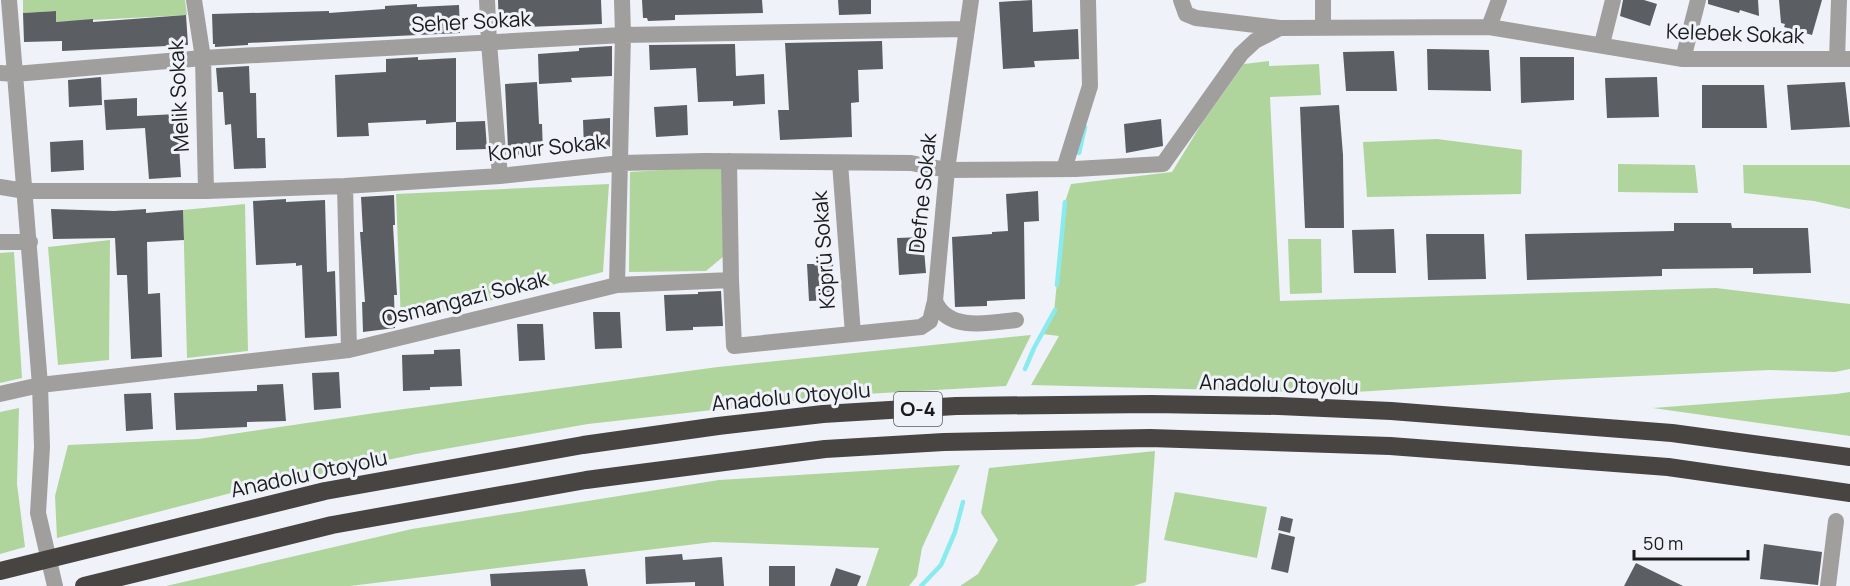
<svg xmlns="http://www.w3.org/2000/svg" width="1850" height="586" font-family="Manrope,sans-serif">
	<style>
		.green { fill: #afd59d }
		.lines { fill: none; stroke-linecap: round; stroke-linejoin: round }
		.stream { stroke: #8aebee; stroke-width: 4.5 }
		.building { fill: #5b5e63 }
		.minor { stroke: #a19f9d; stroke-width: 16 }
		.highway { stroke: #484441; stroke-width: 18 }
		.labels { text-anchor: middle; stroke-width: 6; stroke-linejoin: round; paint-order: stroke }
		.shield { fill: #eff2f8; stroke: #595b5e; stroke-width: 1.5 }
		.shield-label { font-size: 20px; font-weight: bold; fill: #191a1c }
		.street-label { font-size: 21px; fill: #191a1c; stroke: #eff2f8 }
	</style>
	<rect width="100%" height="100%" fill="#eff2f8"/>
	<path class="green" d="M 23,0 L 185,0 L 187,15 L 56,22 L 55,11 L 23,13 Z
		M 1269,61 L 1269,66 L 1319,64 L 1321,95 L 1270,97 L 1280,301 L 1716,288 L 1850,304 L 1850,369 L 1835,372 L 1769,370 L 1553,380 L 1338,393 L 1031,385 L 1059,336 L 1042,334 L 1054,312 L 1065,202 L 1071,184 L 1172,172 L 1202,123 L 1244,64 Z
		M 1437,139 L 1522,150 L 1521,194 L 1367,197 L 1363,142 Z
		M 1618,164 L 1695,165 L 1698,193 L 1618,192 Z
		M 1743,165 L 1850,165 L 1850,209 L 1814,201 L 1744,193 Z
		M 723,166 L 724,256 L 706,271 L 629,272 L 630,172 Z
		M 609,184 L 603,272 L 401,323 L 396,194 Z
		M 245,204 L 248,351 L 187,358 L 183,210 Z
		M 1288,239 L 1321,239 L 1322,293 L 1290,294 Z
		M 110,240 L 109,360 L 58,365 L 48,247 Z
		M 14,252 L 22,378 L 0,383 L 0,253 Z
		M 1031,335 L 1006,386 L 848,395 L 588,424 L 416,454 L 235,492 L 57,538 L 55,496 L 68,445 L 198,439 L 382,412 L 718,367 Z
		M 1850,392 L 1850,436 L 1653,408 L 1836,394 Z
		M 19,408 L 17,484 L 25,547 L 0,554 L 0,412 Z
		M 1155,451 L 1146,582 L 1133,586 L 960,586 L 978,574 L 998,540 L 981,513 L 989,468 Z
		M 960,465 L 922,548 L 917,576 L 909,586 L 866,586 L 879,548 L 713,542 L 350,586 L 166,586 L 412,529 L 719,480 Z
		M 1175,492 L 1267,507 L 1257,558 L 1164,540 Z"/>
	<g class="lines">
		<path class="stream" d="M 1079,153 L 1085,127
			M 1057,285 L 1065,202
			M 1025,369 L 1034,348 L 1055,310
			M 921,586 L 941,565 L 955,532 L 963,502"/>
	</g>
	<path class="building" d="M 498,0 L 601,0 L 602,24 L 499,28 Z
		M 642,0 L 762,0 L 763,13 L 675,15 L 675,20 L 648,21 L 647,18 L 643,18 Z
		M 838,0 L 871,0 L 871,14 L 839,15 Z
		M 1032,0 L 1033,32 L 1078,29 L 1079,59 L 1034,61 L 1035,67 L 1003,69 L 999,2 Z
		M 1623,0 L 1644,0 L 1657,4 L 1650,26 L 1620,16 Z
		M 1708,0 L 1758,0 L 1759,16 L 1740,10 L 1739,13 L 1708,4 Z
		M 1779,0 L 1822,0 L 1812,35 L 1784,27 L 1785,24 L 1781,23 Z
		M 417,4 L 417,7 L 459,5 L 460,33 L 248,43 L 248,45 L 215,47 L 215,44 L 213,44 L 212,14 L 329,11 L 329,13 L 385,9 L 385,6 Z
		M 56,11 L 56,22 L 93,19 L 93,22 L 186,15 L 188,45 L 62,51 L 62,41 L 24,42 L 23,13 Z
		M 882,41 L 883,69 L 858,70 L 859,102 L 851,103 L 852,137 L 780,140 L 778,110 L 789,110 L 785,43 Z
		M 735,44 L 736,76 L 764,74 L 765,104 L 733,106 L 733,101 L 698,102 L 696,68 L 650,70 L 649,45 Z
		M 612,46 L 612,76 L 571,78 L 572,82 L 539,84 L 538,54 L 579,51 L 579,48 Z
		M 1427,49 L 1489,50 L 1491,91 L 1428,90 Z
		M 1394,51 L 1397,91 L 1346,91 L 1343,52 Z
		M 418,57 L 418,60 L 456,58 L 456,122 L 426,124 L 426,120 L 368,123 L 369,136 L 337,137 L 335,75 L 386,72 L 386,59 Z
		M 1520,57 L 1574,57 L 1574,100 L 1521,103 Z
		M 249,66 L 250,93 L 256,93 L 257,138 L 265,138 L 266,168 L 234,169 L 231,124 L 225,125 L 223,92 L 218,92 L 216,68 Z
		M 101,77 L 102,105 L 69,107 L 68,80 Z
		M 1657,77 L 1659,117 L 1607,118 L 1605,78 Z
		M 537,82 L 539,124 L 542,124 L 543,154 L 511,155 L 511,148 L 508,148 L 505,84 Z
		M 1845,82 L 1850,127 L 1791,130 L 1787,85 Z
		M 1702,85 L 1764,85 L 1767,128 L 1702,128 Z
		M 137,98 L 137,116 L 177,114 L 181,177 L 149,179 L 145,128 L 106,130 L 104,100 Z
		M 687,105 L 688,135 L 656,137 L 654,107 Z
		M 1339,105 L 1343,155 L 1344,228 L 1305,228 L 1300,107 Z
		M 610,118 L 610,148 L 584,149 L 583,120 Z
		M 1161,119 L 1163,146 L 1126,153 L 1124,124 Z
		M 485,121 L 487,149 L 456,150 L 456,122 Z
		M 83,140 L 84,170 L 51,172 L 50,142 Z
		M 1038,191 L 1039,221 L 1024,222 L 1025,299 L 987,301 L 987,306 L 955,307 L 952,237 L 992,234 L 992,232 L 1008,231 L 1006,194 Z
		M 394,195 L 395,225 L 393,225 L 397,295 L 394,295 L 395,328 L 363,332 L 362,302 L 365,302 L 360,232 L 363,232 L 361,197 Z
		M 286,199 L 286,202 L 325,200 L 327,272 L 335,271 L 337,336 L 305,338 L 302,265 L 296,266 L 296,263 L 256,265 L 253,201 Z
		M 51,209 L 114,211 L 146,209 L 146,213 L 183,210 L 184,240 L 147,242 L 148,294 L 160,293 L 162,357 L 131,359 L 127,275 L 117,275 L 115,238 L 53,239 Z
		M 1674,223 L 1731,223 L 1732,228 L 1808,228 L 1811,273 L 1753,274 L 1753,268 L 1662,269 L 1662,276 L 1527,280 L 1525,234 L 1674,231 Z
		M 1394,229 L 1396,273 L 1354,273 L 1352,230 Z
		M 1426,234 L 1484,234 L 1486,279 L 1428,280 Z
		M 923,237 L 926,273 L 899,275 L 897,238 Z
		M 807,264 L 833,264 L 835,300 L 809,301 Z
		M 721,291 L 723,326 L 693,327 L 693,330 L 666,331 L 664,295 L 698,294 L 698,292 Z
		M 593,312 L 620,312 L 622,348 L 595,349 Z
		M 517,324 L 543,324 L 545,360 L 519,361 Z
		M 460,349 L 462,386 L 430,387 L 430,390 L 403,391 L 402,355 L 434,354 L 434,350 Z
		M 339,372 L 341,408 L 314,410 L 312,373 Z
		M 283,384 L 286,421 L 247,422 L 247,427 L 176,430 L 174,393 L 257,391 L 257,385 Z
		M 151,393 L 153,429 L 126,431 L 124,394 Z
		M 1281,516 L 1293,519 L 1290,533 L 1278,530 Z
		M 1279,533 L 1295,537 L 1288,573 L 1271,569 Z
		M 1764,544 L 1822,552 L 1818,585 L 1760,579 Z
		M 682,554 L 683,560 L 722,557 L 724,586 L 695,586 L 695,582 L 646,584 L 645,557 Z
		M 1636,563 L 1683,586 L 1624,586 Z
		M 769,566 L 795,566 L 795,586 L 769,586 Z
		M 836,568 L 861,576 L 857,586 L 830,586 Z
		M 585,569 L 588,586 L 491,586 L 490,574 Z"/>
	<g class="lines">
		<path class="minor" d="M 9,0 L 40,385 L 42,447 L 38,513 L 55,586
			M 194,0 L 203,58 L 206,191
			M 487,0 L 489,43 L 500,176
			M 971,0 L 947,170 L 935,301 C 947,332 989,323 1016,320
			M 1181,0 L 1186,14 L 1196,18 L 1280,28 L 1489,27 L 1683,59 L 1850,59
			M 1323,0 L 1323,28
			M 1489,27 L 1499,0
			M 1602,44 L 1613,0
			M 1683,59 L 1698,0
			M 1837,59 L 1839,0
			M 0,73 L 15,74 L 203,58 L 623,35 L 966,29
			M 840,163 L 853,334
			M 1064,169 L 1090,86 L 1088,0
			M 345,186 L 349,350
			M 0,187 L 25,191 L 206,191 L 345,186 L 500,176 L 621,163 L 705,161 L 911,163 L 947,170 L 1075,169 L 1163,164 L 1241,54 L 1255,41 L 1280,28
			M 0,242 L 30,242
			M 731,280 L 734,346 L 921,327 L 930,321 L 935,301
			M 617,285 L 731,280 L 729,161
			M 0,394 L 40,385 L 349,350 L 617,285 L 623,35 L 622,0
			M 1828,586 L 1836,521"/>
		<path class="highway" d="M 0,571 L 325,491 L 583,445 L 718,426 L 823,414 L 956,406 L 1151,404 L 1279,406 L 1391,411 L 1672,433 L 1850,457
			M 84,586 L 332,525 L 586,480 L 825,449 L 944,442 L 1150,438 L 1390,446 L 1668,467 L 1850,493"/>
	</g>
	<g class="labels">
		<rect class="shield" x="894" y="392" width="48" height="34" rx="4.5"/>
		<g class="shield-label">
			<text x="918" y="416">O-4</text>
		</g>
		<g class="street-label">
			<text transform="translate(471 22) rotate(-3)" y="7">Seher Sokak</text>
			<text transform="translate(1735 34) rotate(2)" y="7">Kelebek Sokak</text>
			<text transform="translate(179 96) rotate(-93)" y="7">Melik Sokak</text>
			<text transform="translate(547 148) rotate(-6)" y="7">Konur Sokak</text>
			<text transform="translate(923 193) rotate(-84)" y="7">Defne Sokak</text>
			<text transform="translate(824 250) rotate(-94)" y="7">Köprü Sokak</text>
			<text transform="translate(465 299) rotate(-14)" y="7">Osmangazi Sokak</text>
			<text transform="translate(1279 385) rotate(2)" y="7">Anadolu Otoyolu</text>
			<text transform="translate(791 397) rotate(-5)" y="7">Anadolu Otoyolu</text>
			<text transform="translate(309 474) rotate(-12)" y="7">Anadolu Otoyolu</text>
		</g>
	</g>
	<path d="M1634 550v9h114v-9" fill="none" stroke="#191a1c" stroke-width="3"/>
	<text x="1643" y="550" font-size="18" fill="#191a1c" stroke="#eff2f8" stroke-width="4.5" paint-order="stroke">50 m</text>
</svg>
